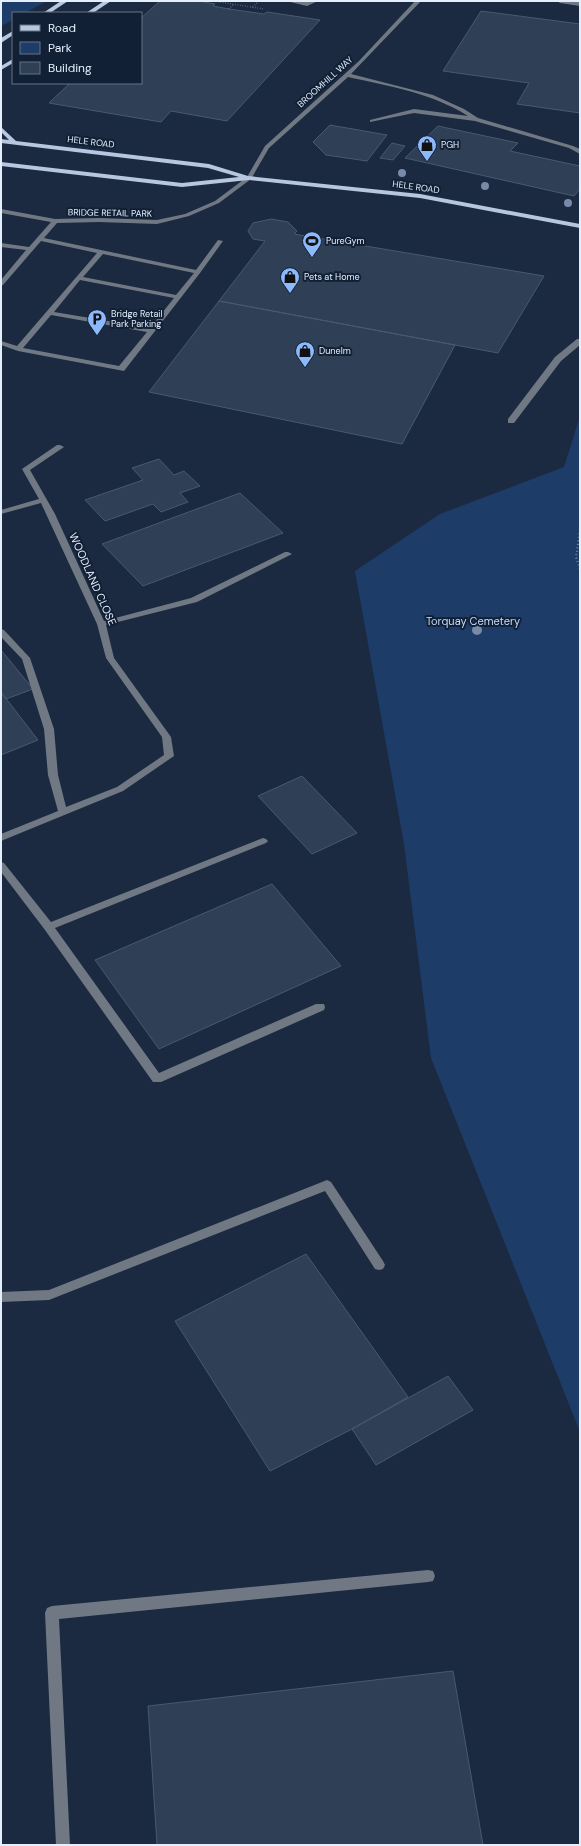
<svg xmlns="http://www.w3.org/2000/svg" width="581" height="1846" font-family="'DM Sans',sans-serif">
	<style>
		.green { fill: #1e3c68 }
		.building { fill: #2f3f56; stroke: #485971 }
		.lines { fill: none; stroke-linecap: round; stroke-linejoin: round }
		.path-far1 { stroke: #7d8a9c; stroke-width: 1.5; stroke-dasharray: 0.5 2; stroke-linecap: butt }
		.path { stroke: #7d8a9c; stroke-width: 2; stroke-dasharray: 1 2.5; stroke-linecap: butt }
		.minor { fill: #707884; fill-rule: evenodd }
		.major { fill: #b6c7df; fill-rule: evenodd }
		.tree { fill: #778ba8 }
		.labels { text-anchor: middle; stroke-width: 4; stroke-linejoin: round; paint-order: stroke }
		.far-street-label { font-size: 9px; fill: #e4eefd; stroke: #122035 }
		.far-poi-label { font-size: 9px; fill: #e4eefd; stroke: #122035; text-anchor: start }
		.street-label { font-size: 11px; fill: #e4eefd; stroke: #122035 }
		.park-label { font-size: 11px; fill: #c3dbfe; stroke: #122035 }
	</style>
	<rect width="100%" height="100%" fill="#1b2a40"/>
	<path class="green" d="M 1,1 L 47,1 L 25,13 L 13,13 L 13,20 L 1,26 Z
		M 580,416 L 580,1432 L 431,1058 L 404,844 L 355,571 L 440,514 L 564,467 Z"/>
	<path class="building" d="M 160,1 L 199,1 L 215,4 L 213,6 L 229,9 L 264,14 L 267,12 L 320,20 L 227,121 L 171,111 L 161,122 L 49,103 L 70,83 L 141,83 L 141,18 Z
		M 481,11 L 580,24 L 580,113 L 517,104 L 529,83 L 443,71 Z
		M 330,125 L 387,135 L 367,161 L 326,155 L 313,142 Z
		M 438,126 L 518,143 L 510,151 L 580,166 L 580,189 L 574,196 L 405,158 Z
		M 392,143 L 405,146 L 393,160 L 380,158 Z
		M 271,219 L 288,222 L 297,231 L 294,234 L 544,276 L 498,353 L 219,301 L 265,241 L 253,239 L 248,231 L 253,223 Z
		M 219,301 L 455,345 L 402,444 L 149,392 Z
		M 159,459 L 174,475 L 184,471 L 200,486 L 180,493 L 188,502 L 161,512 L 153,504 L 105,521 L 85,500 L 143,480 L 132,468 Z
		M 240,493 L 283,533 L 143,586 L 102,544 Z
		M 1,650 L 33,689 L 6,699 L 1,692 Z
		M 1,692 L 38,740 L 1,755 Z
		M 302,776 L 357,833 L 312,854 L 258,796 Z
		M 272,884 L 341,966 L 159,1049 L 95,960 Z
		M 306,1254 L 408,1397 L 352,1429 L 270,1471 L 175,1321 Z
		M 448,1376 L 473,1410 L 376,1465 L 352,1429 Z
		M 453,1671 L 483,1845 L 157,1845 L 148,1706 Z"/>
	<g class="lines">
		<path class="path-far1" d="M 213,1 L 264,9
			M 253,7 L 259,1
			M 229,9 L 233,5"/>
		<path class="path" d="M 580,530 L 576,557 L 580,569"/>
		<path class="minor" d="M 286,1 L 307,2 L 318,1 L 307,6 Z
			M 415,1 L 421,1 L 351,74 L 433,95 L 464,109 L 478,118 L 573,146 L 580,149 L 580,154 L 569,148 L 475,121 L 414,113 L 370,122 L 370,120 L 414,109 L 468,116 C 432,93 389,86 348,77 L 269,148 L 251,179 L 219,203 L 189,216 L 157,224 L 99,222 L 57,223 L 44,238 L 196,270 L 218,240 L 223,241 L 200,273 L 124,371 L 18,351 L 1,345 L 1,341 L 17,346 L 97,253 L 41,241 L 3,285 L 1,286 L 1,280 L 26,250 L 1,247 L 1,243 L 29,247 L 51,222 L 1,213 L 1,209 L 55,219 L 99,218 L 157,220 L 185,214 L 215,201 L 247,177 L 265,146 L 359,61 ZM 103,254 L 194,273 L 176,295 L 83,277 ZM 80,280 L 174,298 L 150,328 L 54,312 ZM 51,315 L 147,332 L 119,366 L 23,348 Z
			M 557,1 L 580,2 L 580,6 L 560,3 Z
			M 577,339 L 580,339 L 580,345 L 561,361 L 514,423 L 508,423 L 508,419 L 555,357 Z
			M 57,445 L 60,445 L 64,447 L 30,470 L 55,514 L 104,621 L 191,598 L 285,552 L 288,552 L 292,554 L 197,602 L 106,625 L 114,658 L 171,737 L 174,756 L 123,791 L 1,841 L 1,834 L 58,811 L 48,775 L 44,729 L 22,659 L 1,637 L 1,629 L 4,630 L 30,658 L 54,729 L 58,775 L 66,807 L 117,787 L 164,755 L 162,737 L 106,658 L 97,624 L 41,503 L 1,514 L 1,510 L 39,499 L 22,469 Z
			M 263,838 L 266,839 L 268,841 L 266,843 L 55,928 L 159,1073 L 316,1004 L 324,1004 L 325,1007 L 324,1010 L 161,1082 L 153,1082 L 45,930 L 1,872 L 1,862 L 4,863 L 51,922 Z
			M 327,1180 L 331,1182 L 383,1261 L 385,1265 L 383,1269 L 379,1270 L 375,1269 L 325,1191 L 49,1300 L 1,1302 L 1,1292 L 49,1290 Z
			M 428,1570 L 433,1571 L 435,1576 L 433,1581 L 428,1582 L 59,1619 L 70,1845 L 56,1845 L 45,1613 L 47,1608 L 52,1606 Z"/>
		<path class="major" d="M 61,1 L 68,1 L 50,13 L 43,13 Z
			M 104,1 L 111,1 L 93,13 L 86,13 Z
			M 13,31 L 13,35 L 1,43 L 1,38 Z
			M 13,59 L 13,63 L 1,70 L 1,66 Z
			M 1,127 L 16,141 L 209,164 L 248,176 L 420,194 L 580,224 L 580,228 L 420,198 L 249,180 L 182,187 L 1,166 L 1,162 L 182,183 L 239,177 L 208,168 L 1,143 L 1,139 L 9,140 L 1,132 Z"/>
	</g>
	<g class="tree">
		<circle cx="402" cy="173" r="4"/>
		<circle cx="485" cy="186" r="4"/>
		<circle cx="568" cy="203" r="4"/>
		<circle cx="477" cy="630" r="5"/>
	</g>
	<defs>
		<g id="shop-pin" transform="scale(1)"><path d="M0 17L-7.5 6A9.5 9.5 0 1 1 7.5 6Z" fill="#8cb9fc" stroke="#122035"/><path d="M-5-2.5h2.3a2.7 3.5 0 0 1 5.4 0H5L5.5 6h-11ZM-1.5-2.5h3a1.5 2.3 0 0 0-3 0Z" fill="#111"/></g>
		<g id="stadium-pin" transform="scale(1)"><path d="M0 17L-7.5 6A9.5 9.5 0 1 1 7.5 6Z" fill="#8cb9fc" stroke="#122035"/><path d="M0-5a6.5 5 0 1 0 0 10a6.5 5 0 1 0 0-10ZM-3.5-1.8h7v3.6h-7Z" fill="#111"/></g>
		<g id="parking-pin" transform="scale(1)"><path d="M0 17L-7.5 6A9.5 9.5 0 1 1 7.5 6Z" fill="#8cb9fc" stroke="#122035"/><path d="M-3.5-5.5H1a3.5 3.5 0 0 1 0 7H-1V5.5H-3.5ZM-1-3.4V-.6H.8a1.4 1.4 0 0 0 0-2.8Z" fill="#111"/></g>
	</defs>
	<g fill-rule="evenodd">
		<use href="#shop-pin" x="427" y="145"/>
		<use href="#stadium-pin" x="312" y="241"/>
		<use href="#shop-pin" x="290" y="277"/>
		<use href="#parking-pin" x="97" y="319"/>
		<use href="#shop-pin" x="305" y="351"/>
	</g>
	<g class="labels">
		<g class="far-street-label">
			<text transform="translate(325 82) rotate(-42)" y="3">BROOMHILL WAY</text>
			<text transform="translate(91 142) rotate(7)" y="3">HELE ROAD</text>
			<text transform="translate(416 187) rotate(8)" y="3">HELE ROAD</text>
			<text transform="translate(110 213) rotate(1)" y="3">BRIDGE RETAIL PARK</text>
		</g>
		<g class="far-poi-label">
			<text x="441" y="148">PGH</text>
			<text x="326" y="244">PureGym</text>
			<text x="304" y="280">Pets at Home</text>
			<text x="111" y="317">Bridge Retail<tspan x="111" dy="10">Park Parking</tspan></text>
			<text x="319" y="354">Dunelm</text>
		</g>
		<g class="street-label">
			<text transform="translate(93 579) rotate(66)" y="4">WOODLAND CLOSE</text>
		</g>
		<g class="park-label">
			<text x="473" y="625">Torquay Cemetery</text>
		</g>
	</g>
	<rect width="581" height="1846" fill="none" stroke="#e4eefd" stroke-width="4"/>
	<rect x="12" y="12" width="130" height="72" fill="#122035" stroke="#667285"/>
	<rect x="20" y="25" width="20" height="6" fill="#b6c7df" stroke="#667285"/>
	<text x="48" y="32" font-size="12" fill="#e4eefd">Road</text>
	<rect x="20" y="42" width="20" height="12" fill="#1e3c68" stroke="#667285"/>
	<text x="48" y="52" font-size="12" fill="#e4eefd">Park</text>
	<rect x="20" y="62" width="20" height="12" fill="#2f3f56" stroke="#667285"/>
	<text x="48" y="72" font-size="12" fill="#e4eefd">Building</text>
</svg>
